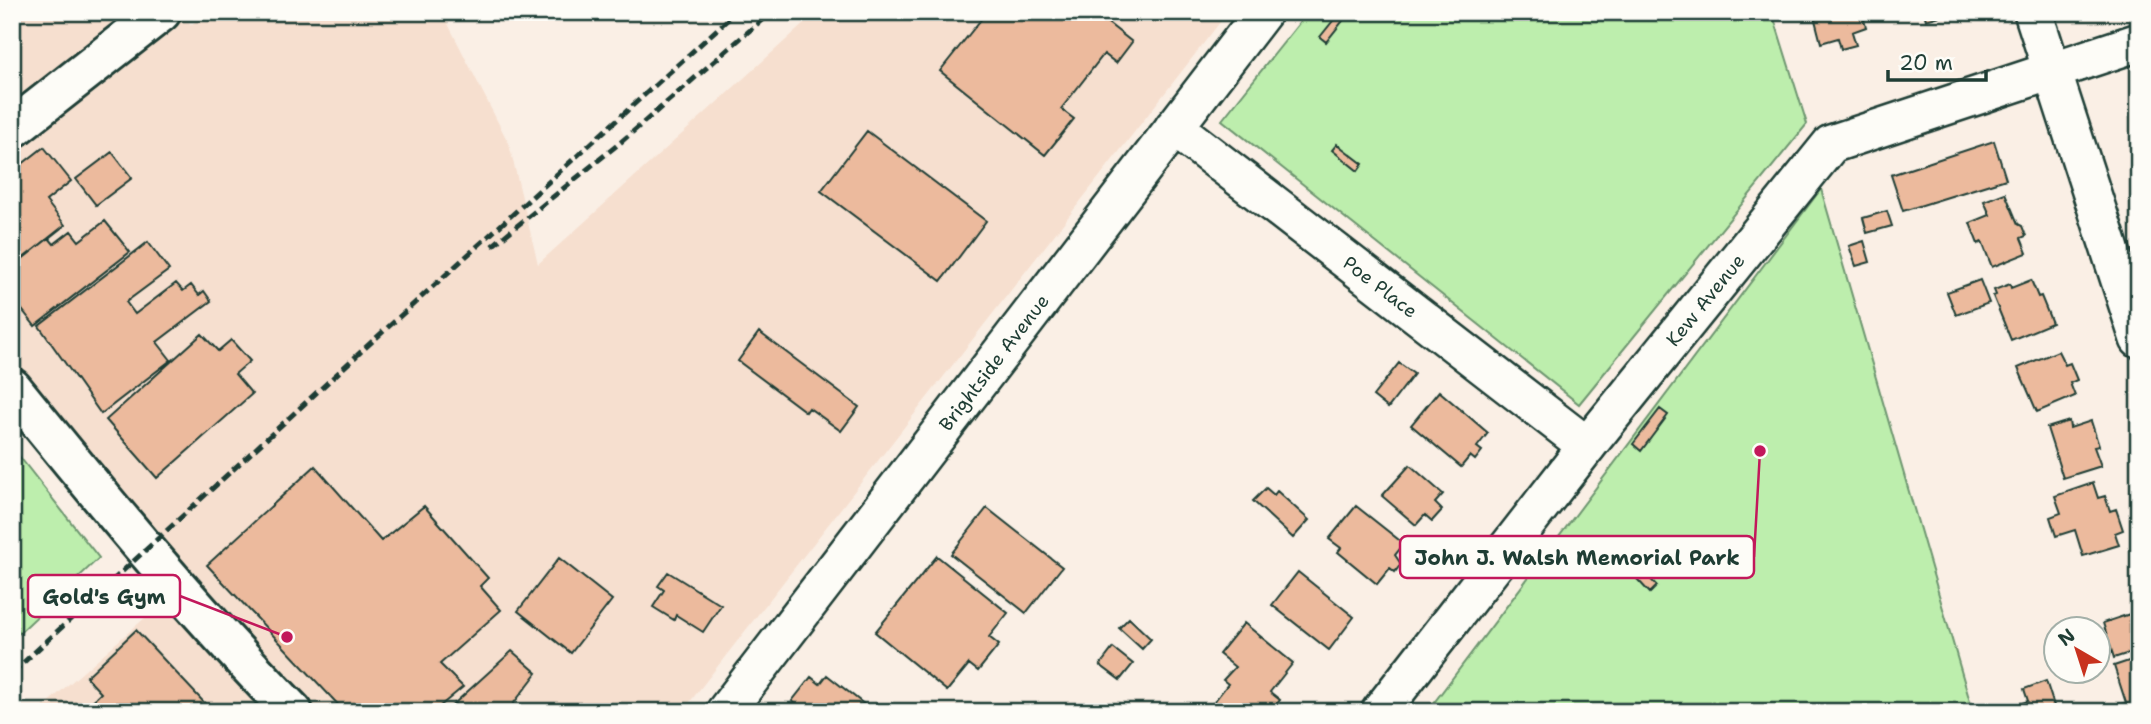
<svg xmlns="http://www.w3.org/2000/svg" width="2151" height="724" font-family="'Shantell Sans',sans-serif">
	<style>
		.built { fill: #f6dfcf }
		.green { fill: #bdeead; stroke: #6e9670; stroke-width: 2 }
		.building { fill: #ecba9d; stroke: #1f3d34; stroke-width: 2 }
		.lines { fill: none; stroke-linecap: round; stroke-linejoin: round }
		.minor-casing { stroke: #1f3d34; stroke-width: 42 }
		.tertiary-casing { stroke: #1f3d34; stroke-width: 44 }
		.secondary-casing { stroke: #1f3d34; stroke-width: 44 }
		.minor { stroke: #fdfcf7; stroke-width: 37 }
		.tertiary { stroke: #fdfcf7; stroke-width: 38 }
		.secondary { stroke: #fdfcf7; stroke-width: 38 }
		.rail { stroke: #1f3d34; stroke-width: 5; stroke-dasharray: 10 5; stroke-linecap: butt }
		.labels { text-anchor: middle; stroke-width: 6; stroke-linejoin: round; paint-order: stroke }
		.street-label { font-size: 19px; fill: #1f3d34; stroke: #fdfcf7 }
		.leader { fill: none; stroke: #c2185b; stroke-width: 2.5 }
		.callout-dot { fill: #c2185b; stroke: #fdfcf7; stroke-width: 2.5 }
		.callout { fill: #fdfcf7; stroke: #c2185b; stroke-width: 2.5 }
		.callout-label { font-size: 21px; text-anchor: middle; font-weight: bold; fill: #1f3d34 }
	</style>
	<rect width="100%" height="100%" fill="#faefe5"/>
	<filter id="ink" filterUnits="userSpaceOnUse"><feTurbulence type="fractalNoise" baseFrequency=".0143" numOctaves="2"/><feDisplacementMap in="SourceGraphic" scale="14" xChannelSelector="R" yChannelSelector="G"/><feConvolveMatrix kernelMatrix="1 2 1 2 8 2 1 2 1" color-interpolation-filters="sRGB"/></filter>
	<g filter="url(#ink)">
		<path class="built" d="M 12,12 L 181,12 L 191,25 L 208,12 L 442,12 L 509,144 L 538,264 L 817,12 L 1228,12 L 682,712 L 37,712 L 185,583 L 34,408 L 12,427 Z"/>
		<path class="green" d="M 1308,12 L 1772,12 L 1807,124 L 1579,404 L 1222,120 Z
			M 1821,189 L 1973,712 L 1427,712 Z
			M 12,447 L 99,558 L 12,640 Z"/>
		<path class="building" d="M 987,12 L 1094,12 L 1132,42 L 1116,63 L 1104,54 L 1061,109 L 1074,119 L 1045,155 L 940,71 Z
			M 1340,12 L 1349,13 L 1326,42 L 1320,37 Z
			M 1813,12 L 1862,12 L 1866,27 L 1852,32 L 1856,45 L 1841,49 L 1838,38 L 1821,43 Z
			M 1924,12 L 1954,12 L 1926,20 Z
			M 867,131 L 986,221 L 941,281 L 821,191 Z
			M 1994,141 L 2006,179 L 1903,211 L 1891,175 Z
			M 1337,144 L 1363,164 L 1358,171 L 1332,150 Z
			M 44,147 L 71,181 L 46,201 L 65,225 L 12,267 L 12,172 Z
			M 112,152 L 132,178 L 96,205 L 76,179 Z
			M 2005,193 L 2018,224 L 2022,226 L 2026,236 L 2021,238 L 2027,253 L 1992,267 L 1982,242 L 1978,244 L 1970,223 L 1990,215 L 1984,201 Z
			M 1887,211 L 1892,226 L 1867,233 L 1863,218 Z
			M 105,221 L 130,252 L 35,326 L 12,297 L 12,267 L 49,238 L 54,244 L 71,231 L 79,241 Z
			M 1864,241 L 1870,262 L 1856,266 L 1849,246 Z
			M 148,242 L 169,270 L 126,302 L 135,314 L 176,283 L 183,291 L 191,285 L 199,295 L 204,291 L 211,301 L 157,342 L 171,360 L 101,414 L 39,326 Z
			M 1980,280 L 1989,303 L 1956,315 L 1947,292 Z
			M 2031,280 L 2038,297 L 2041,296 L 2052,323 L 2011,340 L 1993,296 L 1996,295 L 1994,290 L 2010,284 L 2011,288 Z
			M 759,332 L 859,407 L 841,431 L 809,408 L 806,412 L 738,361 Z
			M 202,334 L 218,351 L 231,340 L 250,361 L 235,374 L 252,394 L 157,478 L 106,420 Z
			M 2058,351 L 2065,365 L 2070,363 L 2077,380 L 2070,383 L 2075,396 L 2037,412 L 2018,368 Z
			M 1399,363 L 1414,374 L 1388,408 L 1373,396 Z
			M 1439,391 L 1488,433 L 1477,447 L 1482,451 L 1475,460 L 1470,456 L 1461,467 L 1411,425 Z
			M 1660,409 L 1668,415 L 1641,451 L 1633,444 Z
			M 2069,421 L 2070,428 L 2091,421 L 2099,446 L 2094,447 L 2101,466 L 2063,478 L 2047,428 Z
			M 1410,465 L 1443,494 L 1435,503 L 1442,510 L 1432,521 L 1425,515 L 1416,525 L 1382,496 Z
			M 315,466 L 381,541 L 424,506 L 488,578 L 480,586 L 501,610 L 440,664 L 463,687 L 433,712 L 345,712 L 207,565 Z
			M 2093,483 L 2098,498 L 2105,496 L 2110,511 L 2116,509 L 2123,530 L 2115,533 L 2119,545 L 2083,556 L 2075,530 L 2056,536 L 2050,517 L 2061,513 L 2055,496 Z
			M 1266,488 L 1274,495 L 1277,491 L 1309,520 L 1293,538 L 1253,501 Z
			M 1356,506 L 1404,544 L 1395,555 L 1401,564 L 1395,572 L 1390,568 L 1377,584 L 1338,552 L 1341,548 L 1329,539 Z
			M 987,508 L 1062,567 L 1026,613 L 951,554 Z
			M 937,556 L 1008,613 L 989,637 L 999,645 L 978,671 L 969,664 L 947,691 L 875,632 Z
			M 559,558 L 612,600 L 571,653 L 518,611 Z
			M 1632,559 L 1657,586 L 1650,593 L 1625,566 Z
			M 668,572 L 721,605 L 703,632 L 676,615 L 674,620 L 653,607 L 664,590 L 658,586 Z
			M 1298,572 L 1354,617 L 1329,650 L 1272,605 Z
			M 2139,611 L 2139,712 L 2122,712 L 2120,704 L 2126,703 L 2114,666 L 2132,660 L 2129,653 L 2114,658 L 2103,623 Z
			M 1129,618 L 1151,639 L 1142,649 L 1119,628 Z
			M 1244,623 L 1293,663 L 1270,692 L 1280,700 L 1271,712 L 1206,712 L 1228,684 L 1223,680 L 1235,667 L 1219,654 Z
			M 136,630 L 213,712 L 81,712 L 101,693 L 86,677 Z
			M 1113,648 L 1133,664 L 1120,680 L 1100,665 Z
			M 512,651 L 537,673 L 507,712 L 445,712 Z
			M 827,675 L 870,709 L 868,712 L 799,712 L 801,708 L 792,701 L 811,677 L 820,684 Z
			M 2046,681 L 2056,712 L 1996,712 L 2028,701 L 2024,689 Z"/>
		<g class="lines">
			<g class="minor-casing">
				<g id="minor">
					<path d="M 2033,12 L 2139,339"/>
					<path id="s1" d="M 1174,127 L 1587,446"/>
					<path id="s2" d="M 725,712 L 1263,12"/>
					<path id="s3" d="M 1380,712 L 1587,446 L 1831,144 L 2139,42"/>
				</g>
			</g>
			<g class="tertiary-casing">
				<path id="tertiary" d="M 12,129 L 161,12"/>
			</g>
			<g class="secondary-casing">
				<path id="secondary" d="M 12,388 C 102,499 192,609 293,712"/>
			</g>
			<use href="#minor" class="minor"/>
			<use href="#tertiary" class="tertiary"/>
			<use href="#secondary" class="secondary"/>
			<path class="rail" d="M 492,246 L 621,142 L 771,12
				M 12,673 L 365,348 L 736,12"/>
		</g>
	</g>
	<g class="labels">
		<g class="street-label">
			<text dy="7" stroke="none"><textPath href="#s1" startOffset="261">Poe Place</textPath></text>
			<text dy="7" stroke="none"><textPath href="#s3" startOffset="525">Kew Avenue</textPath></text>
			<text dy="7" stroke="none"><textPath href="#s2" startOffset="441">Brightside Avenue</textPath></text>
		</g>
	</g>
	<path class="leader" d="M1760 451L1754 557M287 637L180 596"/>
	<g class="callout-dot">
		<circle cx="1760" cy="451" r="7"/>
		<circle cx="287" cy="637" r="7"/>
	</g>
	<g class="callout">
		<rect x="1400" y="536" width="354" height="42" rx="7"/>
		<rect x="28" y="575" width="152" height="42" rx="7"/>
	</g>
	<g class="callout-label">
		<text x="1577" y="565">John J. Walsh Memorial Park</text>
		<text x="104" y="604">Gold's Gym</text>
	</g>
	<rect width="2151" height="724" fill="none" stroke="#fdfcf7" stroke-width="42"/>
	<rect x="21" y="21" width="2109" height="682" fill="none" stroke="#1f3d34" stroke-width="2.5" filter="url(#ink)"/>
	<g transform="translate(2077 650) rotate(321)"><circle r="33" fill="#fdfcf7" stroke="#a4b0a9" stroke-width="2"/>
	<path d="M0-5L12 26L0 18L-12 26Z" fill="#c8321e"/>
	<text y="-10" font-size="19" font-weight="bold" text-anchor="middle" fill="#1f3d34">N</text>
	</g>
	<path d="M1888 70v10h98v-10" fill="none" stroke="#1f3d34" stroke-width="3.5"/>
	<text x="1899" y="70" font-size="21" fill="#1f3d34" stroke="#fdfcf7" stroke-width="5" paint-order="stroke">20 m</text>
</svg>
